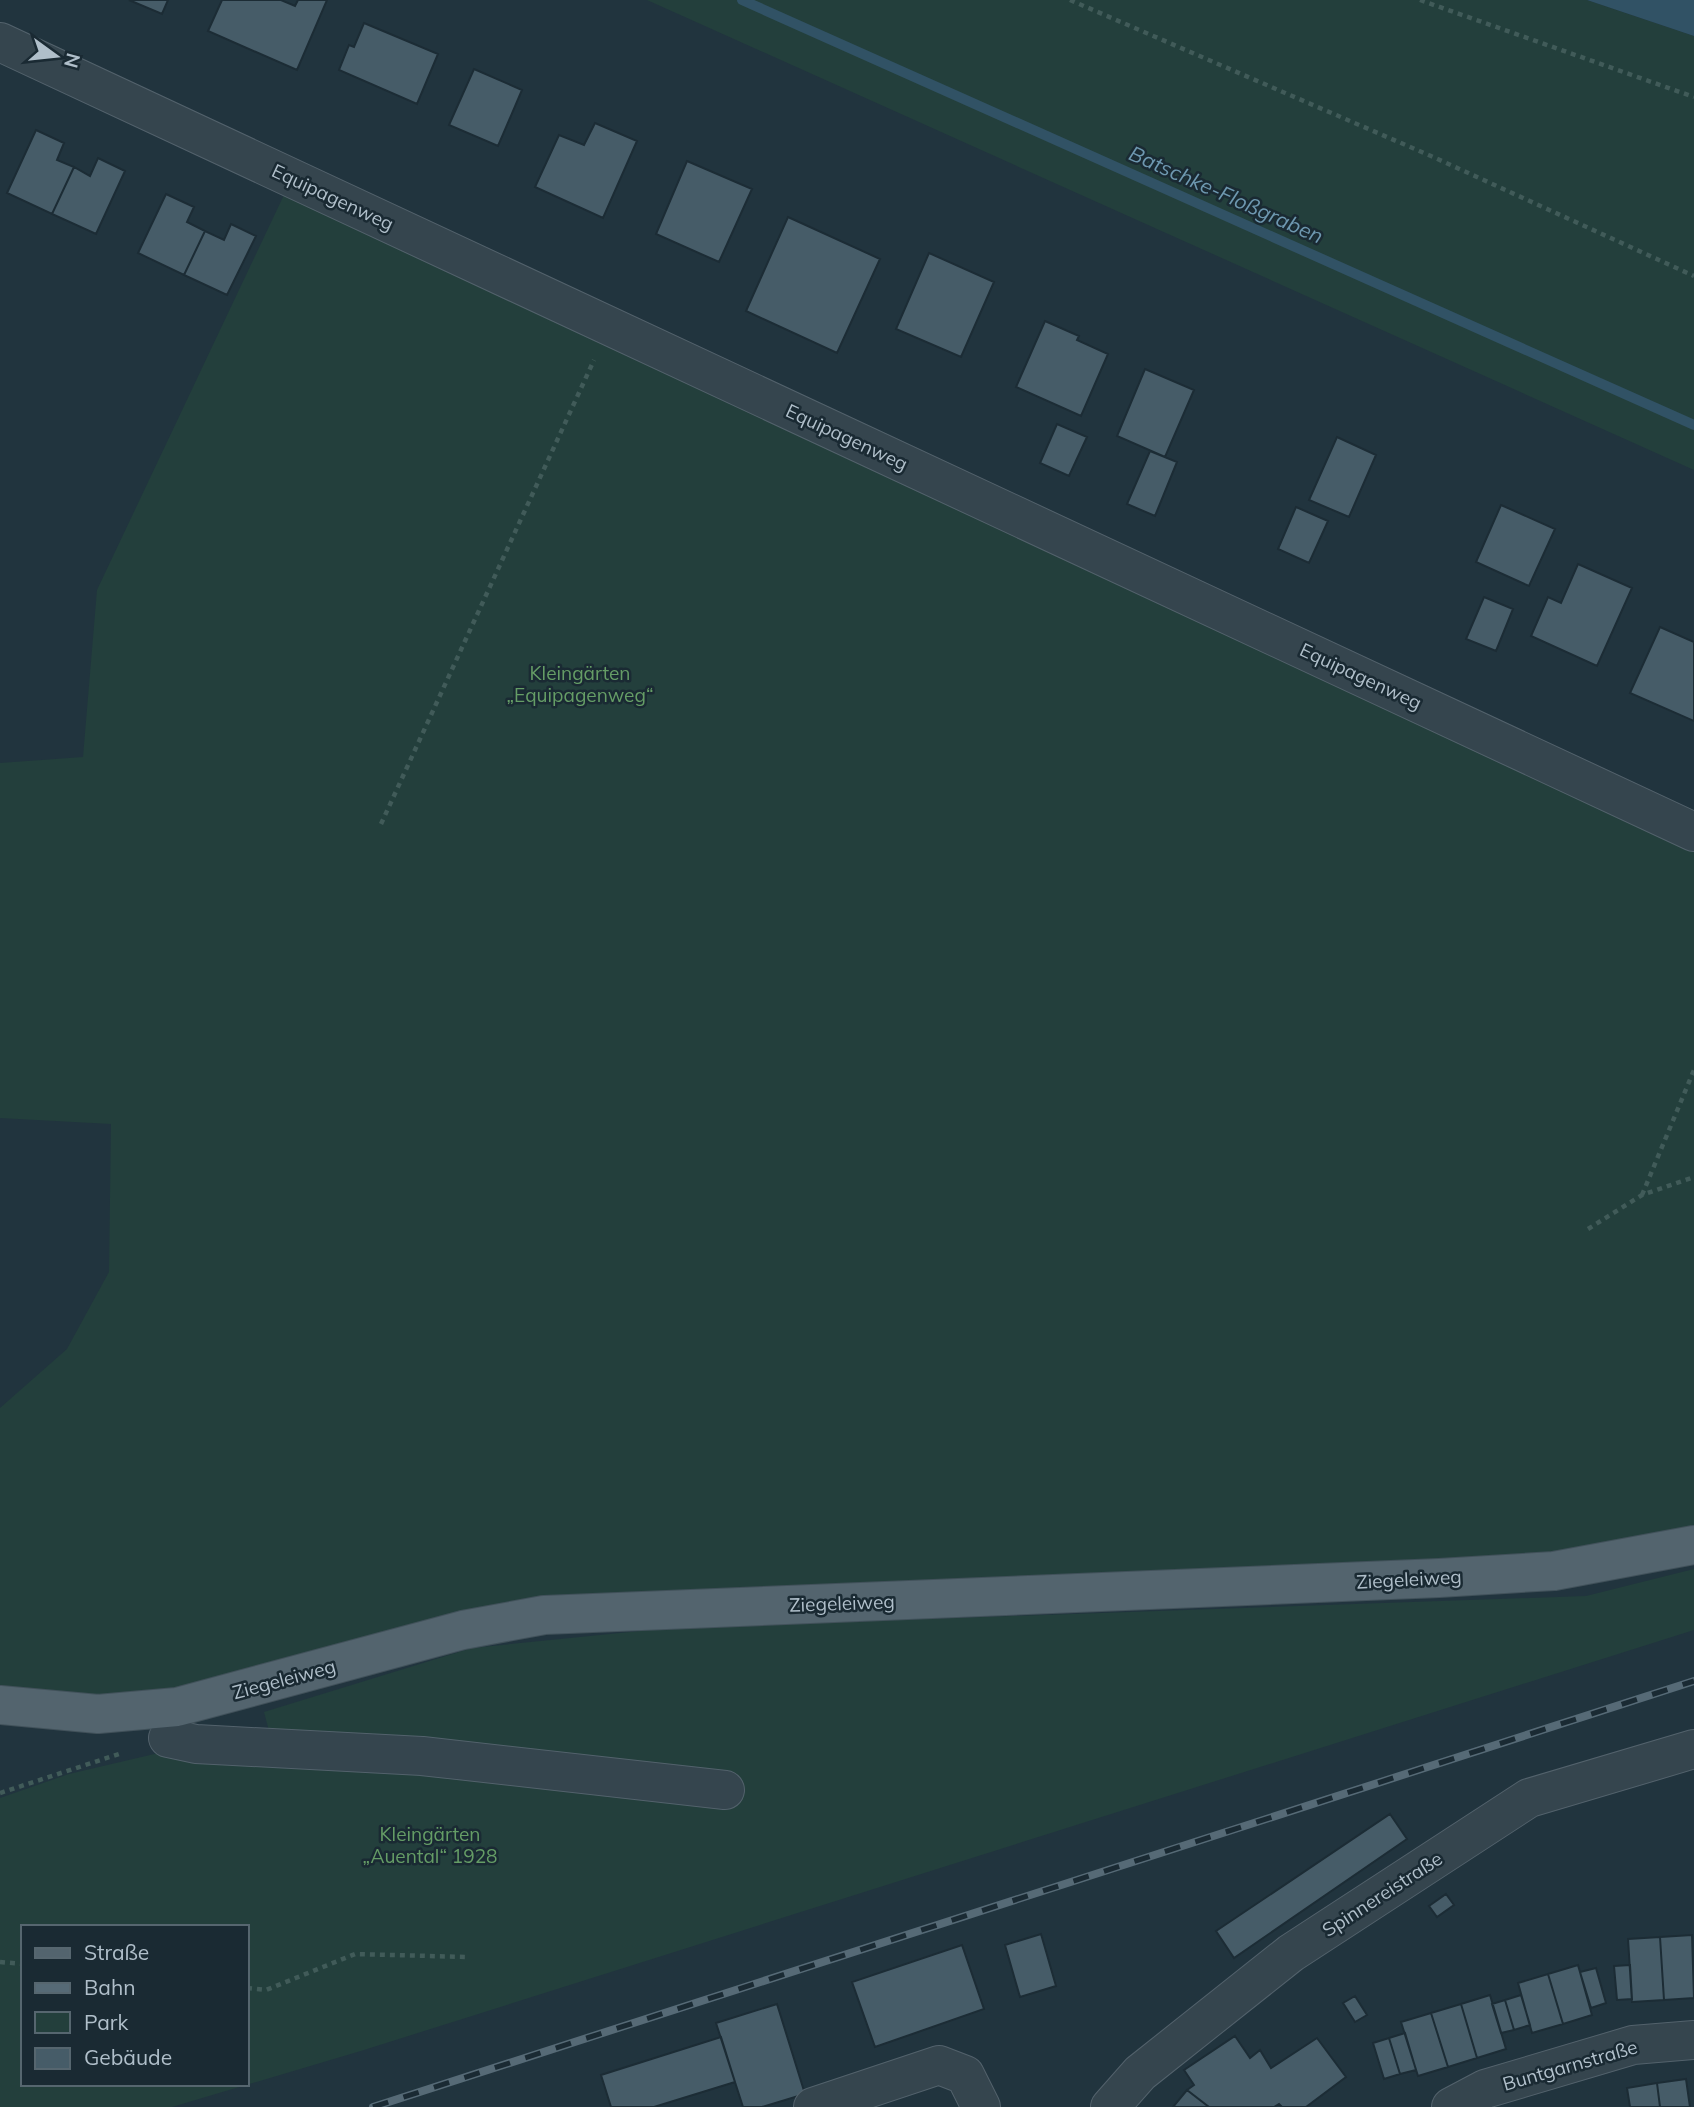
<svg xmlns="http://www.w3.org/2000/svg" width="1694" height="2107" font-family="Mulish,sans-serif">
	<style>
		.green { fill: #233f3c; fill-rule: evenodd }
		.water { fill: #315265 }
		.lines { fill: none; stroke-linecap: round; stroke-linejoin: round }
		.stream { stroke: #315265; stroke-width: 10 }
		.building { fill: #465c68; stroke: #1c2c35; stroke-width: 2 }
		.minor-casing { stroke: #53626c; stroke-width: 40 }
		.major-casing { stroke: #41515a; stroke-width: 40 }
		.path { stroke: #415b59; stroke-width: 4.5; stroke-dasharray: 5 5; stroke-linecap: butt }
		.minor { stroke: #35454e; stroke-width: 38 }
		.major { stroke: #53646e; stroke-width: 38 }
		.rail-casing { stroke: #566a76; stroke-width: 8 }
		.rail { stroke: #1a2a33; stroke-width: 5; stroke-dasharray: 16; stroke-linecap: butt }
		.labels { text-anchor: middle; stroke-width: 5; stroke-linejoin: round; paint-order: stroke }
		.street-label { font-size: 19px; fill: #b0bfca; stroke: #1a2a33 }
		.park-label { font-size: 19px; fill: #659d66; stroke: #1a2a33 }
		.water-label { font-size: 21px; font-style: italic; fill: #6e98b0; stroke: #1a2a33 }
	</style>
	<rect width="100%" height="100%" fill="#21343e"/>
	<path class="green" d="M 647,0 L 1587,0 L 1694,36 L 1694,470 Z
		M 292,178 L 1694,832 L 1694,1545 L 544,1615 L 271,1683 L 0,1705 L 0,1408 L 67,1349 L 109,1272 L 111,1124 L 0,1118 L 0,763 L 83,757 L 97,590 Z
		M 1694,1569 L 1694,1630 L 364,2050 L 172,2107 L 0,2107 L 0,1798 L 69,1774 L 180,1748 L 271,1738 L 264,1712 L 472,1648 L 670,1628 L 1586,1596 ZM 23,1927 L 247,1927 L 247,2084 L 23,2084 Z"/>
	<path class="water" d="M 1587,0 L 1694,0 L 1694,36 Z"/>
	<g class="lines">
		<path class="stream" d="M 742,0 L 1694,425"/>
	</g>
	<path class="building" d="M 129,0 L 168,0 L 162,14 Z
		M 222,0 L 281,0 L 295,6 L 298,0 L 327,0 L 297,70 L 208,31 Z
		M 364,23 L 438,54 L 417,104 L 339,70 L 349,45 L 354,47 Z
		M 474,69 L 522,90 L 498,146 L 449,125 Z
		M 595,123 L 637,141 L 603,218 L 535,187 L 559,135 L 584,145 Z
		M 36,130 L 64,143 L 57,160 L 74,167 L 52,214 L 7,193 Z
		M 98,158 L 125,171 L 96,234 L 52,214 L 74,167 L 90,176 Z
		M 687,161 L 752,189 L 719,262 L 656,234 Z
		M 166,194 L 194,207 L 187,222 L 205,231 L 184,275 L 138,253 Z
		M 788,217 L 880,259 L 837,353 L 746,311 Z
		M 231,224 L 256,236 L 227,295 L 184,275 L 205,231 L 224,240 Z
		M 929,253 L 994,282 L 961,357 L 896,329 Z
		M 1045,321 L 1079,336 L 1077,340 L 1108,354 L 1081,416 L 1016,387 Z
		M 1145,369 L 1194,390 L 1165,457 L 1117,436 Z
		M 1057,424 L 1087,437 L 1069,476 L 1040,463 Z
		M 1337,437 L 1376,455 L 1349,517 L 1309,500 Z
		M 1150,451 L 1177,462 L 1155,516 L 1127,504 Z
		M 1501,505 L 1555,529 L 1529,586 L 1476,562 Z
		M 1296,507 L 1328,521 L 1309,563 L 1278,549 Z
		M 1578,564 L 1632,588 L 1597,666 L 1531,636 L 1548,597 L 1561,603 Z
		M 1484,597 L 1513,609 L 1496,651 L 1466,639 Z
		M 1660,627 L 1694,642 L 1694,721 L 1630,693 Z
		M 1390,1814 L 1407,1839 L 1234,1958 L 1216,1931 Z
		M 1446,1894 L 1454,1905 L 1437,1917 L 1429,1906 Z
		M 1041,1934 L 1056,1986 L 1020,1997 L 1005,1945 Z
		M 1692,1935 L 1694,1998 L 1664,2000 L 1660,1937 Z
		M 1660,1937 L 1664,2000 L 1632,2002 L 1628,1939 Z
		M 962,1945 L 984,2009 L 875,2047 L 852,1982 Z
		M 1578,1965 L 1592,2015 L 1563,2024 L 1548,1974 Z
		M 1630,1965 L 1632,1999 L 1617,2000 L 1614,1966 Z
		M 1596,1968 L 1606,2003 L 1591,2008 L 1580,1972 Z
		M 1548,1974 L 1563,2024 L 1532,2033 L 1518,1983 Z
		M 1490,1995 L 1506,2049 L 1477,2058 L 1461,2004 Z
		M 1521,1995 L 1530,2025 L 1514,2030 L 1505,2000 Z
		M 1355,1996 L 1367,2015 L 1355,2022 L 1343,2003 Z
		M 1505,2000 L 1514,2030 L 1501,2033 L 1492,2004 Z
		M 777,2004 L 805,2094 L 762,2107 L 743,2107 L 716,2023 Z
		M 1461,2004 L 1477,2058 L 1448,2067 L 1431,2013 Z
		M 1431,2013 L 1448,2067 L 1418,2076 L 1401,2022 Z
		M 1405,2033 L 1416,2070 L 1400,2074 L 1389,2038 Z
		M 1235,2036 L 1250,2058 L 1260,2050 L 1271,2068 L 1317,2038 L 1346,2077 L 1306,2107 L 1282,2107 L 1279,2104 L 1274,2107 L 1209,2107 L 1187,2090 L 1194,2085 L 1184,2070 Z
		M 721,2037 L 735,2082 L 654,2107 L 611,2107 L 601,2075 Z
		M 1389,2038 L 1400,2074 L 1384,2079 L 1373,2043 Z
		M 1686,2079 L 1690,2107 L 1660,2107 L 1657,2083 Z
		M 1657,2083 L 1660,2107 L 1630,2107 L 1627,2088 Z
		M 1187,2090 L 1209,2107 L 1173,2107 Z"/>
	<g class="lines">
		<g class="minor-casing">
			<path id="minor" d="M 0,42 L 1694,832
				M 168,1738 L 196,1744 L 422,1756 L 725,1790
				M 813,2107 L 939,2065 L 965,2075 L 981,2107
				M 1110,2107 L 1140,2073 L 1291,1953 L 1529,1798 L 1694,1749
				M 1451,2107 L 1485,2089 L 1633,2045 L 1694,2040"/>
		</g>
		<g class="major-casing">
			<path id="major" d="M 0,1705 L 98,1714 L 177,1707 L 463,1630 L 544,1615 L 1439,1578 L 1554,1571 L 1694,1545"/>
		</g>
		<path class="path" d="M 1070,0 L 1431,156 L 1694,276
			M 1420,0 L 1694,97
			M 381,824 L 594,360
			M 1642,1195 L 1694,1070
			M 1588,1229 L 1642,1195 L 1694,1177
			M 0,1793 L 122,1753
			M 0,1962 L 23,1964
			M 247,1988 L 266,1990 L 355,1954 L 467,1957"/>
		<use href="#minor" class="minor"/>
		<use href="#major" class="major"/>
		<g class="rail-casing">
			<path id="rail" d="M 373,2107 L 1694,1681"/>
		</g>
		<use href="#rail" class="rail"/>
	</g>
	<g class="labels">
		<g class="street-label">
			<text transform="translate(333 197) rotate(25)" y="7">Equipagenweg</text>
			<text transform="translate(847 437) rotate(25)" y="7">Equipagenweg</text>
			<text transform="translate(1361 676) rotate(25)" y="7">Equipagenweg</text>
			<text transform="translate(1409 1579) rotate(-3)" y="7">Ziegeleiweg</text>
			<text transform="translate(842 1603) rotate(-2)" y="7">Ziegeleiweg</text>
			<text transform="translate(284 1679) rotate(-15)" y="7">Ziegeleiweg</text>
			<text transform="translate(1382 1894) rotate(-33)" y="7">Spinnereistraße</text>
			<text transform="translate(1570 2065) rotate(-16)" y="7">Buntgarnstraße</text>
		</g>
		<g class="park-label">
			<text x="580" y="680">Kleingärten<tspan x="580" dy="22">„Equipagenweg“</tspan></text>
			<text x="430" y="1841">Kleingärten<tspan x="430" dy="22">„Auental“ 1928</tspan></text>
		</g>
		<g class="water-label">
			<text transform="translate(1226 195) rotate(24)" y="7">Batschke‐Floßgraben</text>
		</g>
	</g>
	<rect x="21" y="1925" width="228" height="161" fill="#1a2a33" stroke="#56666f" stroke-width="2"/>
	<rect x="35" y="1948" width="35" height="10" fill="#53646e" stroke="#56666f" stroke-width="2"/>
	<text x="84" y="1960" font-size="21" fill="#b0bfca">Straße</text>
	<rect x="35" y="1983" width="35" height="10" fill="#566a76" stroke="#56666f" stroke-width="2"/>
	<text x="84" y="1995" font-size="21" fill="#b0bfca">Bahn</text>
	<rect x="35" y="2012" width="35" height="21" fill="#233f3c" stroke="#56666f" stroke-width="2"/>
	<text x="84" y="2030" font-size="21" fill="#b0bfca">Park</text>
	<rect x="35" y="2048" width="35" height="21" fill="#465c68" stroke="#56666f" stroke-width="2"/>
	<text x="84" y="2065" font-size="21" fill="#b0bfca">Gebäude</text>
	<g transform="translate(56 56) rotate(105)" stroke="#1a2a33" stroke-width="5" paint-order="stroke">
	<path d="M0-5L12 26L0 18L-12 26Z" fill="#b0bfca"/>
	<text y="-10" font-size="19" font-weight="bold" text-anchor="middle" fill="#b0bfca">N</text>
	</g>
</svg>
